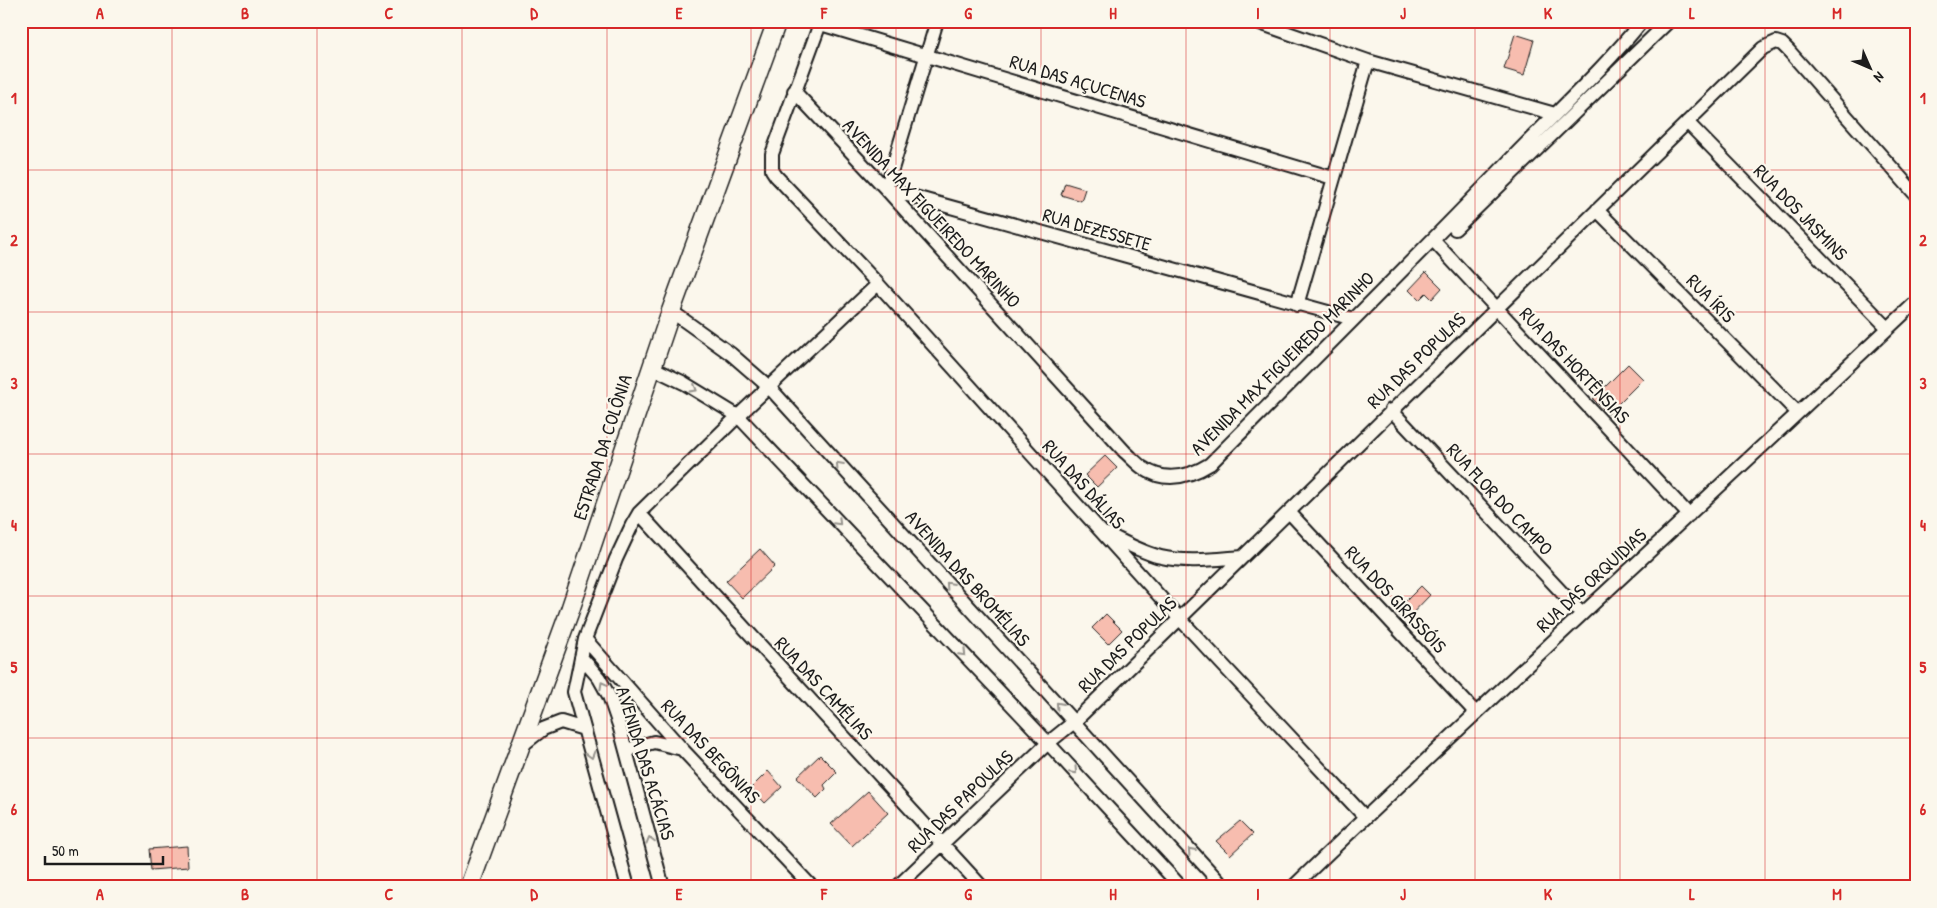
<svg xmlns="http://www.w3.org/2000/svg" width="1937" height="908" font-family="'Patrick Hand',sans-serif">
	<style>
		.building { fill: #f7bdaf; stroke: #1c1c1c }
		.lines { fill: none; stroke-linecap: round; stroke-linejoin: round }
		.street-casing { stroke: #1c1c1c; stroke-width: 16 }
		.secondary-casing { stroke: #1c1c1c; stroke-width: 21 }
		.street { stroke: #fbf7ec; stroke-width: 12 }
		.secondary { stroke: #fbf7ec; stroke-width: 18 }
		.oneway { stroke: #97948e }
		.grid { fill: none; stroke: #d62828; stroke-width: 1; stroke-opacity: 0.55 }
		.labels { text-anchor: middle; stroke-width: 4.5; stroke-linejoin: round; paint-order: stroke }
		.street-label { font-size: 19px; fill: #1c1c1c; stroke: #fbf7ec }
		.neatline { fill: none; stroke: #d62828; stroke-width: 2 }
		.grid-label { font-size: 16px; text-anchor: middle; font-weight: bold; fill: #d62828 }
	</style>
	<rect width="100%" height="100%" fill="#fbf7ec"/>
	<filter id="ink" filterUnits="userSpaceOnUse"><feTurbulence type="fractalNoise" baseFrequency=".02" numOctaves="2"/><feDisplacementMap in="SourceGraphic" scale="10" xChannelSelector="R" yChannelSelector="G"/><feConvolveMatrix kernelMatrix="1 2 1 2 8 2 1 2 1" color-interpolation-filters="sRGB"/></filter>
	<g filter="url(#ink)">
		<path class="building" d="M 1515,34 L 1534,40 L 1524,75 L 1504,69 Z
			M 1065,183 L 1085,189 L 1081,201 L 1061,195 Z
			M 1426,272 L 1442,288 L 1432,299 L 1426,293 L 1419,300 L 1409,290 Z
			M 1628,364 L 1643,379 L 1608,414 L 1593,399 Z
			M 1105,456 L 1117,468 L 1097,487 L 1085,475 Z
			M 760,549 L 775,566 L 742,598 L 726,581 Z
			M 1421,586 L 1430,595 L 1405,621 L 1395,612 Z
			M 1106,614 L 1122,630 L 1108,644 L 1092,628 Z
			M 820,755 L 837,772 L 824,785 L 826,789 L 817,798 L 797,777 Z
			M 768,771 L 782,787 L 765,803 L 751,788 Z
			M 868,791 L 888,813 L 852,846 L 831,824 Z
			M 1240,821 L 1253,834 L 1230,855 L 1216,841 Z
			M 187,846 L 188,867 L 151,870 L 149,849 Z"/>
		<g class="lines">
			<g class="street-casing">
				<path id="street" d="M 821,21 L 772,154 L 772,170 L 776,176 L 878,284 L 1180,619 L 1365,817
					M 937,21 L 886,189 L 1353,319
					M 1254,21 L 1368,61 L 1555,114
					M 814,22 L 1333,178
					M 794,91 L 886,189 L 1125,452 C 1131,457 1137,464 1143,468 C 1165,483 1189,477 1210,464 C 1310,363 1411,263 1510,160 C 1554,114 1602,71 1642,21
					M 1687,122 L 1888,328
					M 1597,210 L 1797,412
					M 1455,229 L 1669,21
					M 1433,240 L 1689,515
					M 1297,305 L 1368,61
					M 671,311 L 731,354 L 769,387 L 1224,887
					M 651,367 L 684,383 L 738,416 L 1048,743 L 1181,887
					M 1391,410 L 1582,614
					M 1289,512 L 1475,712
					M 639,513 L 982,887
					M 1107,534 C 1124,542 1143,553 1161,557 C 1187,563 1216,559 1242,557
					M 585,639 L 682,749 L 812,887
					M 581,657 L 599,678 L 609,696 L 619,725 L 663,887
					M 520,747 L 543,729 L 561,722 L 584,729
					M 626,750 L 654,742 L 682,749
					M 628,887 L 574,692 L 585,639 L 616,559 L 632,525 L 639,513 L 738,416 L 878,284
					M 897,887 L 1048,743 L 1074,722 L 1763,48 L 1776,42 L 1782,44 L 1789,51 L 1916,195
					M 1293,887 C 1498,689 1709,498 1916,302"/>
			</g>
			<g class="secondary-casing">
				<path id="secondary" d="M 469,887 L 569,613 L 671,311 L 777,21"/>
			</g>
			<use href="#street" class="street"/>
			<use href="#secondary" class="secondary"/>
		</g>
		<defs><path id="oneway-chevron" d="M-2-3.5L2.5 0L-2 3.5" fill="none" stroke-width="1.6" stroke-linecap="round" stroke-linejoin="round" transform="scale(1.25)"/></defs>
		<g class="oneway">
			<use href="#oneway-chevron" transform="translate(694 389) rotate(31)"/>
			<use href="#oneway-chevron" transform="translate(839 465) rotate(-132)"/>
			<use href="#oneway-chevron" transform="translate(838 522) rotate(46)"/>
			<use href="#oneway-chevron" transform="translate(949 585) rotate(-132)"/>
			<use href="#oneway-chevron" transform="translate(963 653) rotate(46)"/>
			<use href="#oneway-chevron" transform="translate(603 685) rotate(-119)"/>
			<use href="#oneway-chevron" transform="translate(1059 705) rotate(-132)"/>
			<use href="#oneway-chevron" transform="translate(591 755) rotate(74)"/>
			<use href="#oneway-chevron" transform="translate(1074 771) rotate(47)"/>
			<use href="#oneway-chevron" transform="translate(650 840) rotate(-105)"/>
			<use href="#oneway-chevron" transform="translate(1191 851) rotate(-132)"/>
		</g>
	</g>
	<path class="grid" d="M 172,21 L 172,887M 317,21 L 317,887M 462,21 L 462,887M 607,21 L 607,887M 751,21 L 751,887M 896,21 L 896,887M 1041,21 L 1041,887M 1186,21 L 1186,887M 1330,21 L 1330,887M 1475,21 L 1475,887M 1620,21 L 1620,887M 1765,21 L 1765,887M 21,170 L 1916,170M 21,312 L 1916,312M 21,454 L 1916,454M 21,596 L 1916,596M 21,738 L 1916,738"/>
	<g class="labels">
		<g class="street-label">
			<text transform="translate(1078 81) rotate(17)" y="7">RUA DAS AÇUCENAS</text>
			<text transform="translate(1801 212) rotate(46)" y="7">RUA DOS JASMINS</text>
			<text transform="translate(932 213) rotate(47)" y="7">AVENIDA MAX FIGUEIREDO MARINHO</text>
			<text transform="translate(1097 229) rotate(16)" y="7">RUA DEZESSETE</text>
			<text transform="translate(1711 298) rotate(45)" y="7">RUA ÍRIS</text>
			<text transform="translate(1416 360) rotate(-44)" y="7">RUA DAS POPULAS</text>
			<text transform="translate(1282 363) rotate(-45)" y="7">AVENIDA MAX FIGUEIREDO MARINHO</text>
			<text transform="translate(1575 365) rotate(47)" y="7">RUA DAS HORTÊNSIAS</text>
			<text transform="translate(602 447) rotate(-72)" y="7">ESTRADA DA COLÔNIA</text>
			<text transform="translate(1084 484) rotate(48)" y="7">RUA DAS DÁLIAS</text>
			<text transform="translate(1500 499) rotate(47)" y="7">RUA FLOR DO CAMPO</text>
			<text transform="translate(968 578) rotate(48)" y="7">AVENIDA DAS BROMÉLIAS</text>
			<text transform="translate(1591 580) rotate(-43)" y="7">RUA DAS ORQUIDIAS</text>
			<text transform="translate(1396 599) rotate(47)" y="7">RUA DOS GIRASSÓIS</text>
			<text transform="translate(1127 644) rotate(-44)" y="7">RUA DAS POPULAS</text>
			<text transform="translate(824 688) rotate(47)" y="7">RUA DAS CAMÉLIAS</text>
			<text transform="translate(711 751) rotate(47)" y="7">RUA DAS BEGÔNIAS</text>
			<text transform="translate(646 763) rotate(73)" y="7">AVENIDA DAS ACÁCIAS</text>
			<text transform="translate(960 801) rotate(-44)" y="7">RUA DAS PAPOULAS</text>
		</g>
	</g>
	<rect width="1937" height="908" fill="none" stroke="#fbf7ec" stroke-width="55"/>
	<g transform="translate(1870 68) rotate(135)" stroke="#fbf7ec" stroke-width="4" paint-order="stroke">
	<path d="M0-4L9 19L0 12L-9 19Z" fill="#1c1c1c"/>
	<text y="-8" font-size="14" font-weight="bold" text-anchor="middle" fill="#1c1c1c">N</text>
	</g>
	<path d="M45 856v8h118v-8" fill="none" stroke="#1c1c1c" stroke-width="2.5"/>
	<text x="52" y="856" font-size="15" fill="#1c1c1c" stroke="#fbf7ec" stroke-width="4" paint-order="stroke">50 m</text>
	<rect x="28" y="28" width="1882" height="852" class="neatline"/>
	<g class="grid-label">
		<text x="100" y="19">A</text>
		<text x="245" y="19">B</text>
		<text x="389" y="19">C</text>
		<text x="534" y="19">D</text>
		<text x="679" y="19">E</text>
		<text x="824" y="19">F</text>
		<text x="968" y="19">G</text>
		<text x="1113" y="19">H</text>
		<text x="1258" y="19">I</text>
		<text x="1403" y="19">J</text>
		<text x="1548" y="19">K</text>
		<text x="1692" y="19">L</text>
		<text x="1837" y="19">M</text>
		<text x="14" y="104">1</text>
		<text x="1923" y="104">1</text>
		<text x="14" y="246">2</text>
		<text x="1923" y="246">2</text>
		<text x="14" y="389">3</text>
		<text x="1923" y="389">3</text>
		<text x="14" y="531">4</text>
		<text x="1923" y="531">4</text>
		<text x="14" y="673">5</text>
		<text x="1923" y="673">5</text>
		<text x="14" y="815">6</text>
		<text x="1923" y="815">6</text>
		<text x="100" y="900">A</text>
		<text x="245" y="900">B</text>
		<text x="389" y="900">C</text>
		<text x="534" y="900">D</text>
		<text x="679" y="900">E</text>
		<text x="824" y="900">F</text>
		<text x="968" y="900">G</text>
		<text x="1113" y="900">H</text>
		<text x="1258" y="900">I</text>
		<text x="1403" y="900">J</text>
		<text x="1548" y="900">K</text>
		<text x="1692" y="900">L</text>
		<text x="1837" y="900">M</text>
	</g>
</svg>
